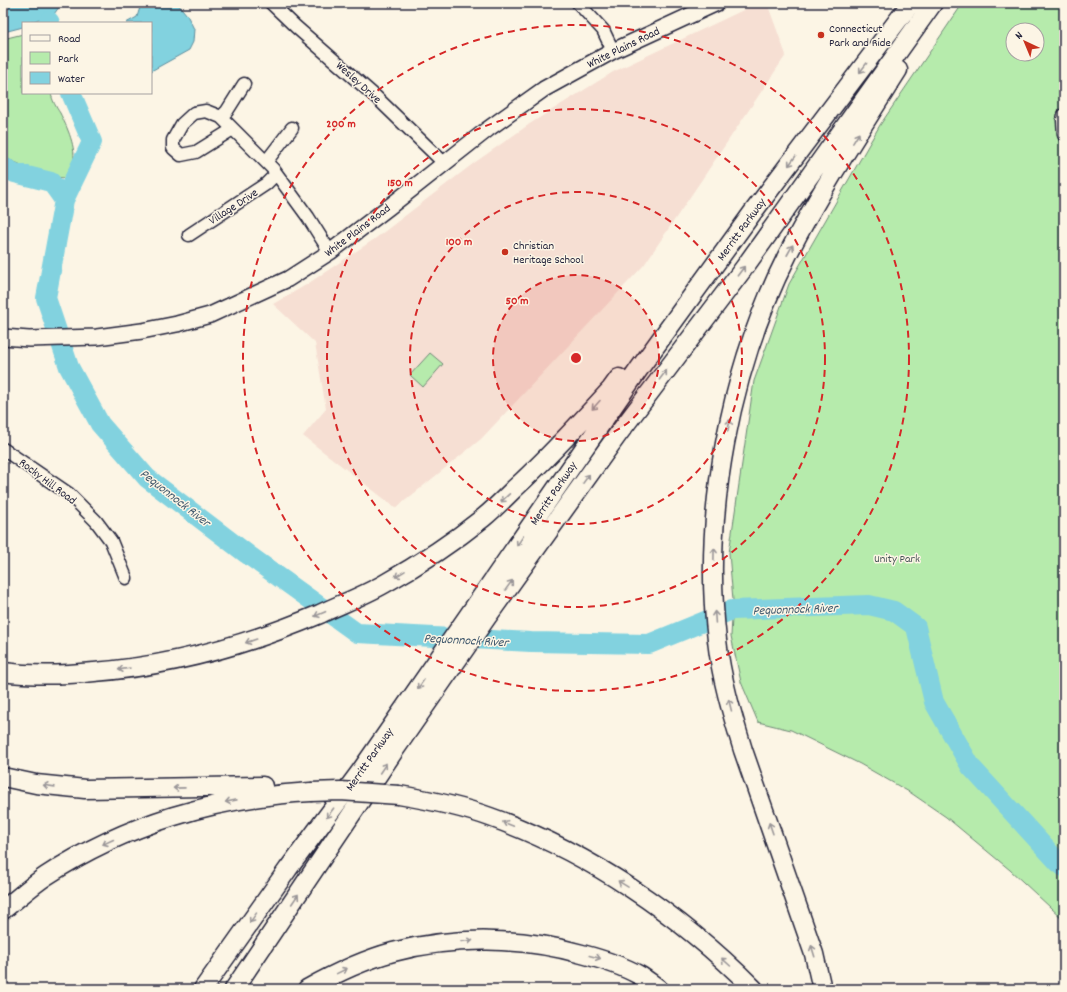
<svg xmlns="http://www.w3.org/2000/svg" width="1067" height="992" font-family="Dekko,sans-serif">
	<style>
		.built { fill: #f6dfd3 }
		.green { fill: #b6ebac; stroke: #6c8674; fill-rule: evenodd }
		.water { fill: #82d2df; stroke: #5c8c9d }
		.lines { fill: none; stroke-linecap: round; stroke-linejoin: round }
		.river { stroke: #82d2df; stroke-width: 20 }
		.minor-casing { stroke: #22223b; stroke-width: 15 }
		.major-casing { stroke: #22223b; stroke-width: 18 }
		.highway-casing { stroke: #22223b; stroke-width: 21 }
		.minor { stroke: #fcf5e5; stroke-width: 12 }
		.major { stroke: #fcf5e5; stroke-width: 15 }
		.highway { stroke: #fcf5e5; stroke-width: 18 }
		.highway-bridge-casing { stroke: #22223b; stroke-width: 21; stroke-linecap: butt }
		.highway-bridge { stroke: #fcf5e5; stroke-width: 18 }
		.oneway { stroke: #9a9698 }
		.ring { fill: none; stroke: #d62828; stroke-width: 2; stroke-dasharray: 7 5 }
		.poi-dot { fill: #c8321e; stroke: #fcf5e5; stroke-width: 1.5 }
		.labels { text-anchor: middle; stroke-width: 3; stroke-linejoin: round; paint-order: stroke }
		.poi-label { font-size: 12px; fill: #22223b; stroke: #fcf5e5; text-anchor: start }
		.street-label { font-size: 12px; fill: #22223b; stroke: #fcf5e5 }
		.park-label { font-size: 12px; fill: #475457; stroke: #fcf5e5 }
		.water-label { font-size: 13px; font-style: italic; fill: #3f576c; stroke: #fcf5e5 }
		.centre { fill: #d62828; stroke: #fcf5e5; stroke-width: 2 }
		.ring-label { font-size: 12px; text-anchor: middle; font-weight: bold; fill: #d62828; stroke: #fcf5e5; stroke-width: 3; stroke-linejoin: round; paint-order: stroke }
	</style>
	<rect width="100%" height="100%" fill="#fcf5e5"/>
	<filter id="ink" filterUnits="userSpaceOnUse"><feTurbulence type="fractalNoise" baseFrequency=".025" numOctaves="2"/><feDisplacementMap in="SourceGraphic" scale="8" xChannelSelector="R" yChannelSelector="G"/><feConvolveMatrix kernelMatrix="1 2 1 2 8 2 1 2 1" color-interpolation-filters="sRGB"/></filter>
	<g filter="url(#ink)">
		<path class="built" d="M 758,3 L 767,3 L 786,55 L 644,265 L 481,439 L 396,508 L 303,436 L 326,409 L 315,343 L 273,304 L 306,285 L 376,238 L 474,163 L 531,123 L 613,72 Z"/>
		<path class="green" d="M 963,3 L 1064,3 L 1064,920 L 1010,870 L 946,817 L 911,793 L 860,764 L 791,730 L 758,722 L 741,682 L 731,636 L 733,600 L 729,553 L 754,381 L 789,284 L 880,125 ZM 1013,30 L 1037,30 L 1037,54 L 1013,54 Z
			M 23,34 L 23,93 L 51,93 C 52,100 56,107 60,113 C 67,127 77,148 73,164 C 71,169 69,174 66,178 L 49,177 L 3,157 L 3,39 Z
			M 430,353 L 443,364 L 423,387 L 410,375 Z"/>
		<path class="water" d="M 3,3 L 62,3 L 49,21 L 39,19 L 30,23 L 23,23 L 23,27 L 4,32 L 3,32 Z
			M 143,3 L 177,3 L 187,15 L 194,29 L 193,42 L 189,50 L 151,71 L 151,23 L 126,23 L 137,17 L 141,4 Z"/>
		<g class="lines">
			<path class="river" d="M 49,21 L 50,23
				M 71,93 L 92,142 L 64,200 L 46,298 L 69,367 L 100,424 L 147,478 L 247,554 L 357,633 L 531,642 L 649,644 L 732,610 L 869,605 L 894,611 L 916,627 L 934,702 L 971,767 L 1059,863 L 1064,867
				M 3,167 L 15,173 L 51,182 L 64,200"/>
			<g class="minor-casing">
				<path id="minor" d="M 271,3 L 296,27 L 376,97 L 444,163
					M 578,3 L 603,30 L 613,51
					M 1064,115 L 1063,120 L 1064,135
					M 221,117 L 227,111 L 244,84
					M 233,129 L 196,152 L 181,155 L 173,148 L 173,140 L 182,124 L 194,113 L 206,111 L 221,117 L 273,169 L 308,217 L 330,252
					M 266,162 L 292,128
					M 189,235 L 266,184 L 276,174
					M 3,449 L 69,494 L 96,521 L 111,541 L 126,578"/>
			</g>
			<g class="major-casing">
				<path id="major" d="M 3,337 L 29,339 L 97,337 L 142,331 L 177,324 L 210,315 L 288,279 L 330,252 L 389,207 L 488,129 L 544,89 L 613,51 L 717,3"/>
			</g>
			<g class="highway-casing">
				<path id="highway" d="M 3,672 C 33,676 64,675 94,672 C 174,666 247,645 320,614 C 341,604 363,596 384,584 C 418,565 452,543 483,518 C 494,509 504,499 514,489 C 548,458 580,423 611,389 L 619,378
					M 3,777 L 36,784 L 85,789 L 263,786
					M 399,795 C 429,800 460,806 490,817 C 589,852 680,915 754,989
					M 3,910 C 17,899 31,886 46,876 C 125,824 217,797 311,792
					M 203,989 L 288,869 L 360,772 L 639,369 L 753,212 L 911,3
					M 234,989 L 394,751 L 487,617 L 619,433 L 744,268 L 933,3
					M 307,989 C 334,974 363,960 393,952 C 455,936 521,937 582,954 C 601,959 621,965 639,975 C 646,979 652,984 659,989
					M 822,989 L 814,954 L 743,750 C 732,714 721,678 717,640 C 702,514 730,368 788,254 C 820,191 860,130 898,70"/>
			</g>
			<use href="#minor" class="minor"/>
			<use href="#major" class="major"/>
			<use href="#highway" class="highway"/>
			<g class="highway-bridge-casing">
				<path id="highway-bridge" d="M 311,792 L 340,791 L 399,795"/>
			</g>
			<use href="#highway-bridge" class="highway-bridge"/>
		</g>
		<defs><path id="oneway-shaft" d="M-6 0H5M1.5-3L5.5 0L1.5 3" fill="none" stroke-width="1.6" stroke-linecap="round" stroke-linejoin="round"/></defs>
		<g class="oneway">
			<use href="#oneway-shaft" transform="translate(863 68) rotate(127)"/>
			<use href="#oneway-shaft" transform="translate(856 138) rotate(-58)"/>
			<use href="#oneway-shaft" transform="translate(792 161) rotate(127)"/>
			<use href="#oneway-shaft" transform="translate(790 250) rotate(-61)"/>
			<use href="#oneway-shaft" transform="translate(741 271) rotate(-53)"/>
			<use href="#oneway-shaft" transform="translate(663 375) rotate(-53)"/>
			<use href="#oneway-shaft" transform="translate(596 405) rotate(132)"/>
			<use href="#oneway-shaft" transform="translate(729 425) rotate(-78)"/>
			<use href="#oneway-shaft" transform="translate(586 479) rotate(-54)"/>
			<use href="#oneway-shaft" transform="translate(505 498) rotate(137)"/>
			<use href="#oneway-shaft" transform="translate(520 541) rotate(124)"/>
			<use href="#oneway-shaft" transform="translate(714 554) rotate(-89)"/>
			<use href="#oneway-shaft" transform="translate(400 574) rotate(148)"/>
			<use href="#oneway-shaft" transform="translate(509 585) rotate(-54)"/>
			<use href="#oneway-shaft" transform="translate(320 614) rotate(157)"/>
			<use href="#oneway-shaft" transform="translate(715 617) rotate(-94)"/>
			<use href="#oneway-shaft" transform="translate(251 641) rotate(161)"/>
			<use href="#oneway-shaft" transform="translate(124 669) rotate(172)"/>
			<use href="#oneway-shaft" transform="translate(421 684) rotate(125)"/>
			<use href="#oneway-shaft" transform="translate(730 705) rotate(-104)"/>
			<use href="#oneway-shaft" transform="translate(383 768) rotate(-56)"/>
			<use href="#oneway-shaft" transform="translate(49 786) rotate(-172)"/>
			<use href="#oneway-shaft" transform="translate(179 788) rotate(179)"/>
			<use href="#oneway-shaft" transform="translate(231 801) rotate(169)"/>
			<use href="#oneway-shaft" transform="translate(330 813) rotate(127)"/>
			<use href="#oneway-shaft" transform="translate(508 824) rotate(-159)"/>
			<use href="#oneway-shaft" transform="translate(771 828) rotate(-109)"/>
			<use href="#oneway-shaft" transform="translate(108 842) rotate(155)"/>
			<use href="#oneway-shaft" transform="translate(623 884) rotate(-148)"/>
			<use href="#oneway-shaft" transform="translate(295 899) rotate(-56)"/>
			<use href="#oneway-shaft" transform="translate(253 918) rotate(125)"/>
			<use href="#oneway-shaft" transform="translate(467 941) rotate(-5)"/>
			<use href="#oneway-shaft" transform="translate(813 951) rotate(-107)"/>
			<use href="#oneway-shaft" transform="translate(595 957) rotate(15)"/>
			<use href="#oneway-shaft" transform="translate(726 962) rotate(-138)"/>
			<use href="#oneway-shaft" transform="translate(342 971) rotate(-26)"/>
		</g>
	</g>
	<circle cx="576" cy="358" r="83" fill="#d62828" fill-opacity=".12"/>
	<g class="ring">
		<circle cx="576" cy="358" r="83"/>
		<circle cx="576" cy="358" r="166"/>
		<circle cx="576" cy="358" r="249"/>
		<circle cx="576" cy="358" r="333"/>
	</g>
	<g class="poi-dot">
		<circle cx="821" cy="35" r="4"/>
		<circle cx="505" cy="252" r="4"/>
	</g>
	<g class="labels">
		<g class="poi-label">
			<text x="829" y="32">Connecticut<tspan x="829" dy="14">Park and Ride</tspan></text>
			<text x="513" y="249">Christian<tspan x="513" dy="14">Heritage School</tspan></text>
		</g>
		<g class="street-label">
			<text transform="translate(623 47) rotate(-26)" y="4">White Plains Road</text>
			<text transform="translate(359 82) rotate(42)" y="4">Wesley Drive</text>
			<text transform="translate(233 206) rotate(-33)" y="4">Village Drive</text>
			<text transform="translate(741 229) rotate(-54)" y="4">Merritt Parkway</text>
			<text transform="translate(357 230) rotate(-37)" y="4">White Plains Road</text>
			<text transform="translate(48 481) rotate(37)" y="4">Rocky Hill Road</text>
			<text transform="translate(553 493) rotate(-56)" y="4">Merritt Parkway</text>
			<text transform="translate(369 759) rotate(-55)" y="4">Merritt Parkway</text>
		</g>
		<g class="park-label">
			<text x="897" y="562">Unity Park</text>
		</g>
		<g class="water-label">
			<text transform="translate(176 497) rotate(38)" y="5">Pequonnock River</text>
			<text transform="translate(795 608) rotate(-2)" y="5">Pequonnock River</text>
			<text transform="translate(466 639) rotate(3)" y="5">Pequonnock River</text>
		</g>
	</g>
	<circle cx="576" cy="358" r="6" class="centre"/>
	<g class="ring-label">
		<text x="341" y="127">200 m</text>
		<text x="400" y="186">150 m</text>
		<text x="459" y="245">100 m</text>
		<text x="517" y="304">50 m</text>
	</g>
	<rect width="1067" height="992" fill="none" stroke="#fcf5e5" stroke-width="16"/>
	<rect x="8" y="8" width="1051" height="976" fill="none" stroke="#22223b" stroke-width="1.5" filter="url(#ink)"/>
	<rect x="22" y="22" width="130" height="72" fill="#fcf5e5" stroke="#a5a1a1"/>
	<rect x="30" y="35" width="20" height="6" fill="#fcf5e5" stroke="#a5a1a1"/>
	<text x="58" y="42" font-size="12" fill="#22223b">Road</text>
	<rect x="30" y="52" width="20" height="12" fill="#b6ebac" stroke="#a5a1a1"/>
	<text x="58" y="62" font-size="12" fill="#22223b">Park</text>
	<rect x="30" y="72" width="20" height="12" fill="#82d2df" stroke="#a5a1a1"/>
	<text x="58" y="82" font-size="12" fill="#22223b">Water</text>
	<g transform="translate(1025 42) rotate(316)"><circle r="19" fill="#fcf5e5" stroke="#a5a1a1"/>
	<path d="M0-3L7 15L0 10L-7 15Z" fill="#c8321e"/>
	<text y="-6" font-size="11" font-weight="bold" text-anchor="middle" fill="#22223b">N</text>
	</g>
</svg>
